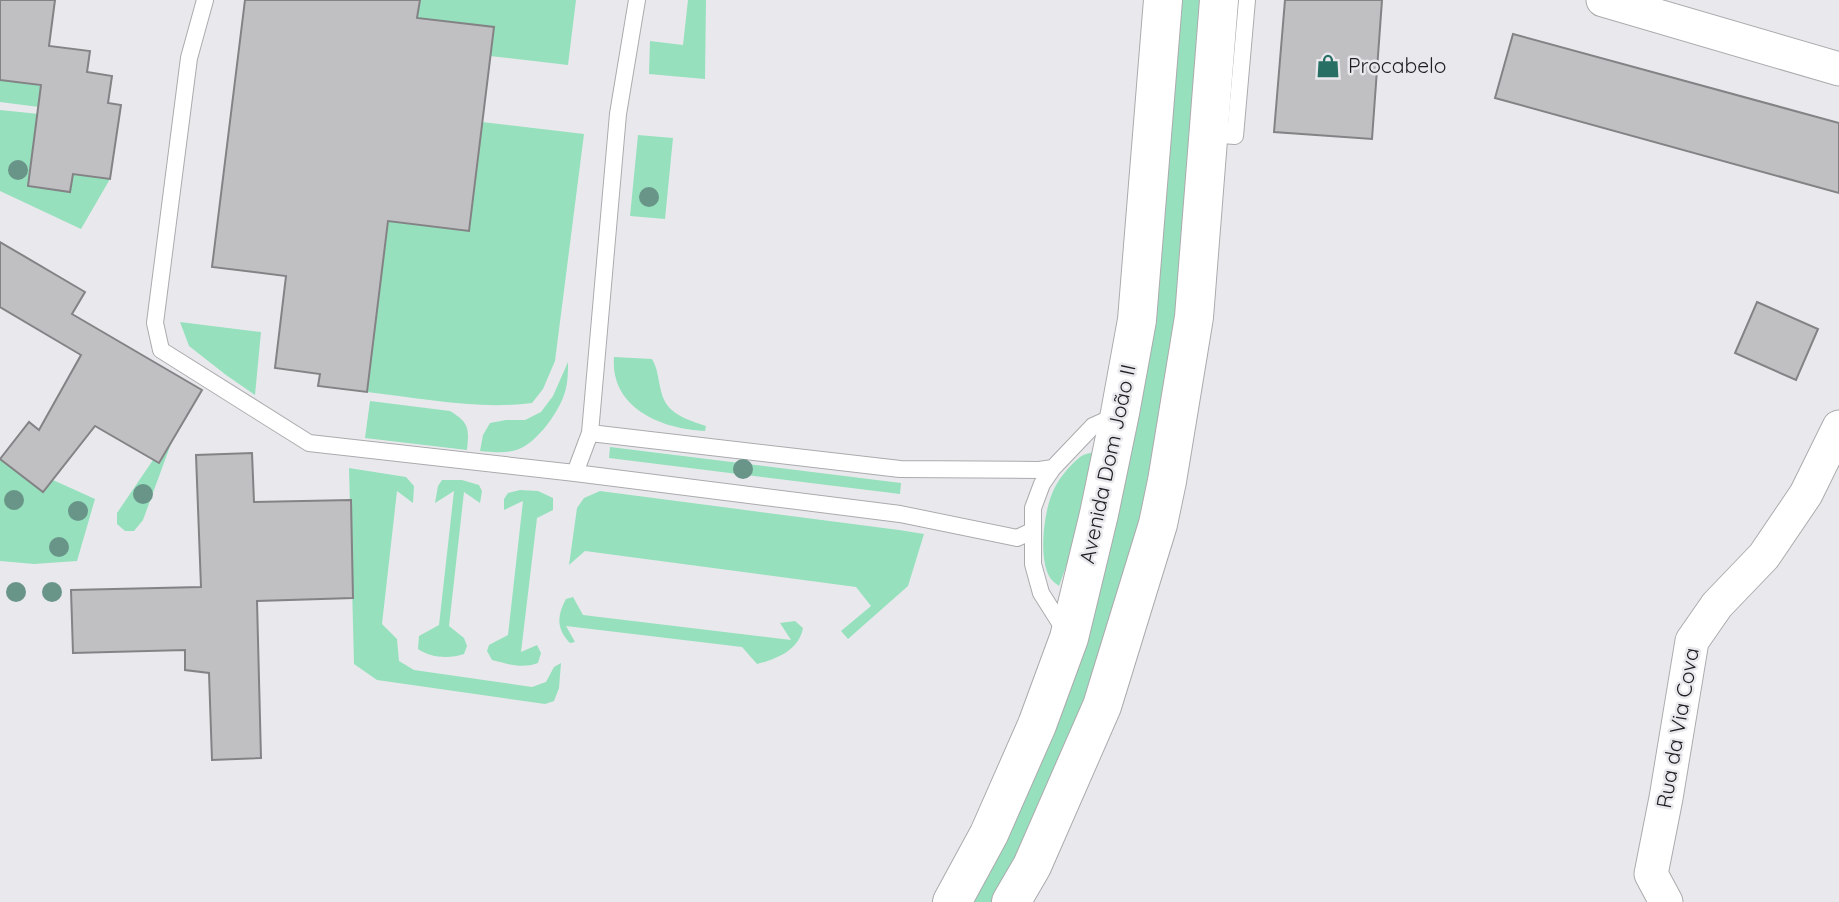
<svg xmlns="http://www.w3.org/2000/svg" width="1839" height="902" font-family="Quicksand,sans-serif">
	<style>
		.green { fill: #96e0bd }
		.building { fill: #c0c0c3; stroke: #838386; stroke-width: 2 }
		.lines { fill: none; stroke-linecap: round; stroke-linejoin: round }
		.service-casing { stroke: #ababae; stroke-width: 18 }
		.minor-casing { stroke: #ababae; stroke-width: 35 }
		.secondary-casing { stroke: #ababae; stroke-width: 40 }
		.service { stroke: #fff; stroke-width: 16 }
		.minor { stroke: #fff; stroke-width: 33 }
		.secondary { stroke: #fff; stroke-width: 38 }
		.tree { fill: #699589 }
		.labels { text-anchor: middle; stroke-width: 5; stroke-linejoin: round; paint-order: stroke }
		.poi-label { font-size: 21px; fill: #1d1e1f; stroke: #e9e9ed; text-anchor: start }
		.street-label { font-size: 21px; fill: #1d1e1f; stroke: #e9e9ed }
	</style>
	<rect width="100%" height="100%" fill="#e9e9ed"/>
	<path class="green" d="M 420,0 L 576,0 L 568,65 L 490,56 L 493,27 L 435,20 L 413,57 Z
		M 688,0 L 706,0 L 705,79 L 649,74 L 650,41 L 683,45 Z
		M 1177,0 L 1201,0 L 1174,336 L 1139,524 L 1075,732 L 997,902 L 970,902 L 1055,724 Z
		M 0,80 L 43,86 L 39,107 L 0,102 Z
		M 0,110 L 39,114 L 28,186 L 70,192 L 73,174 L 110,179 L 81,229 L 0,191 Z
		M 482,122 L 584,134 L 555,361 L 543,389 L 532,403 C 479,410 420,398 367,392 L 391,200 Z
		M 638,135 L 673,138 L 665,219 L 630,216 Z
		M 180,322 L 261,332 L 255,395 L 226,375 L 189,346 Z
		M 614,357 L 652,359 C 658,369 658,379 661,391 C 666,414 686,419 706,426 L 705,431 C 661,429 610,408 614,357 Z
		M 568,362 C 568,373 568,384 564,395 C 558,413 537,442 519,449 C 507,454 493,452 480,451 L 483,435 L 490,423 L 506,420 L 525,420 L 541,412 L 553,396 Z
		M 370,401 L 450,411 C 470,423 469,429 467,450 L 365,438 Z
		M 172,441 L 143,520 L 134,531 L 125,531 L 117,524 L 117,513 L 153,460 L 160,463 Z
		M 610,447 L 901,483 L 900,494 L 609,458 Z
		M 1095,452 L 1081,525 L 1059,586 C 1057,584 1053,582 1051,579 C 1037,560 1044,507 1055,487 C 1060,477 1071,464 1080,457 C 1084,454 1090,453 1095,452 Z
		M 0,459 L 43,492 L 53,480 L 95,499 L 77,561 L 34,564 L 0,561 Z
		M 349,468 L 406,477 L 414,486 L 413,503 L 397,491 L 382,624 L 397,639 L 399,661 L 414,670 L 532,687 L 546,682 L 554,667 L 561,663 L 559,688 L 554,701 L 545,704 L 377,680 L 354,664 Z
		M 442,480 L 462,480 L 479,485 L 482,491 L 480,503 L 464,492 L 449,626 L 464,638 L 467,646 L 464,654 C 449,659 431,658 418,649 L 419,636 L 439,625 L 454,491 L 435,503 L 438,486 Z
		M 520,490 L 538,491 L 553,498 L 553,510 L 537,518 L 521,652 L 537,645 L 541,653 L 538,663 C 522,669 508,664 492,660 L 487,651 L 489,645 L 508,635 L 523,501 L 504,510 L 504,499 L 508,493 Z
		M 600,491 L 899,530 L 924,534 L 908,586 L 848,639 L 841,631 L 871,606 L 856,587 L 585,551 L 569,565 L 577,508 L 584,498 Z
		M 573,597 L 583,615 L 791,640 L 780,623 L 795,621 L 803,628 C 799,650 777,659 757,664 L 742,647 L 566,626 L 575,642 L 570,643 C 556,629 557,615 566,599 Z"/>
	<path class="building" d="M 0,0 L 55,0 L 49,46 L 90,51 L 87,72 L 112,76 L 108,103 L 121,105 L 110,179 L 73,174 L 70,192 L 28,186 L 41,85 L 0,80 Z
		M 245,0 L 420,0 L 417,18 L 494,27 L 469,231 L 388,221 L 367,392 L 318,386 L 320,374 L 275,368 L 286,276 L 212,267 Z
		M 1285,0 L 1382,0 L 1372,139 L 1274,132 Z
		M 1513,34 L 1839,123 L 1839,193 L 1495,98 Z
		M 0,242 L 85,292 L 72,314 L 202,390 L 159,463 L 95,426 L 43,492 L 0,459 L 29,422 L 39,430 L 81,355 L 0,307 Z
		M 1757,302 L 1818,329 L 1796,380 L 1735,353 Z
		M 252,453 L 254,502 L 351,500 L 353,598 L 257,601 L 261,758 L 212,760 L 209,673 L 185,670 L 185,650 L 73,653 L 71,590 L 201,587 L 196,455 Z"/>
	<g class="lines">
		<g class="service-casing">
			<path id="service" d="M 205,0 L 189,58 L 155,323 L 161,350 L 309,443 L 575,473 L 900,514 L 1017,538 L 1032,531
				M 1209,134 L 1235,136 L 1247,0
				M 590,433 L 900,469 L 1039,470 L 1053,468
				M 575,473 L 590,433 L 618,114 L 637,0
				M 1065,631 L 1041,593 L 1033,564 L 1033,508 L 1042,484 L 1053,468 L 1093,426 L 1115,416"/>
		</g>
		<g class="minor-casing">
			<path id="minor" d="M 1603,0 L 1839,69
				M 1666,902 L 1651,874 L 1666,798 L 1692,641 L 1717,605 L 1764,556 L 1806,494 L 1839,427"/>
		</g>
		<g class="secondary-casing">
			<path id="secondary" d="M 952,902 L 989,834 L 1037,725 L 1069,638 L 1099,514 L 1120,413 L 1137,320 L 1163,0
				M 1011,902 L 1032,866 L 1102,706 L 1158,524 L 1167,481 L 1194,317 L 1219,0"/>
		</g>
		<use href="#service" class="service"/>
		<use href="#minor" class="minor"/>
		<use href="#secondary" class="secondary"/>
	</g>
	<g class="tree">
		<circle cx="18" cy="170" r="10"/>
		<circle cx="649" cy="197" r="10"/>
		<circle cx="743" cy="469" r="10"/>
		<circle cx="143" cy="494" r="10"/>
		<circle cx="14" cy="500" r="10"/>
		<circle cx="78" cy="511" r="10"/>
		<circle cx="59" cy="547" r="10"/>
		<circle cx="16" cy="592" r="10"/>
		<circle cx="52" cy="592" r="10"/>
	</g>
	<defs>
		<g id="shop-bare" transform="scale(1.89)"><path d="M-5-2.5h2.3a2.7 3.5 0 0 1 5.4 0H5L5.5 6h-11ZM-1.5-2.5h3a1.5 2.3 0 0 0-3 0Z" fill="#276e65" stroke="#e9e9ed" stroke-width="2.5" paint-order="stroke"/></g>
	</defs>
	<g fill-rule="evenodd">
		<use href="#shop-bare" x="1328" y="66"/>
	</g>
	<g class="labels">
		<g class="poi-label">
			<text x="1348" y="73">Procabelo</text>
		</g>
		<g class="street-label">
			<text transform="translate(1108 464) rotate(-78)" y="7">Avenida Dom João II</text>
			<text transform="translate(1678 728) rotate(-80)" y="7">Rua da Via Cova</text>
		</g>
	</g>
</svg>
